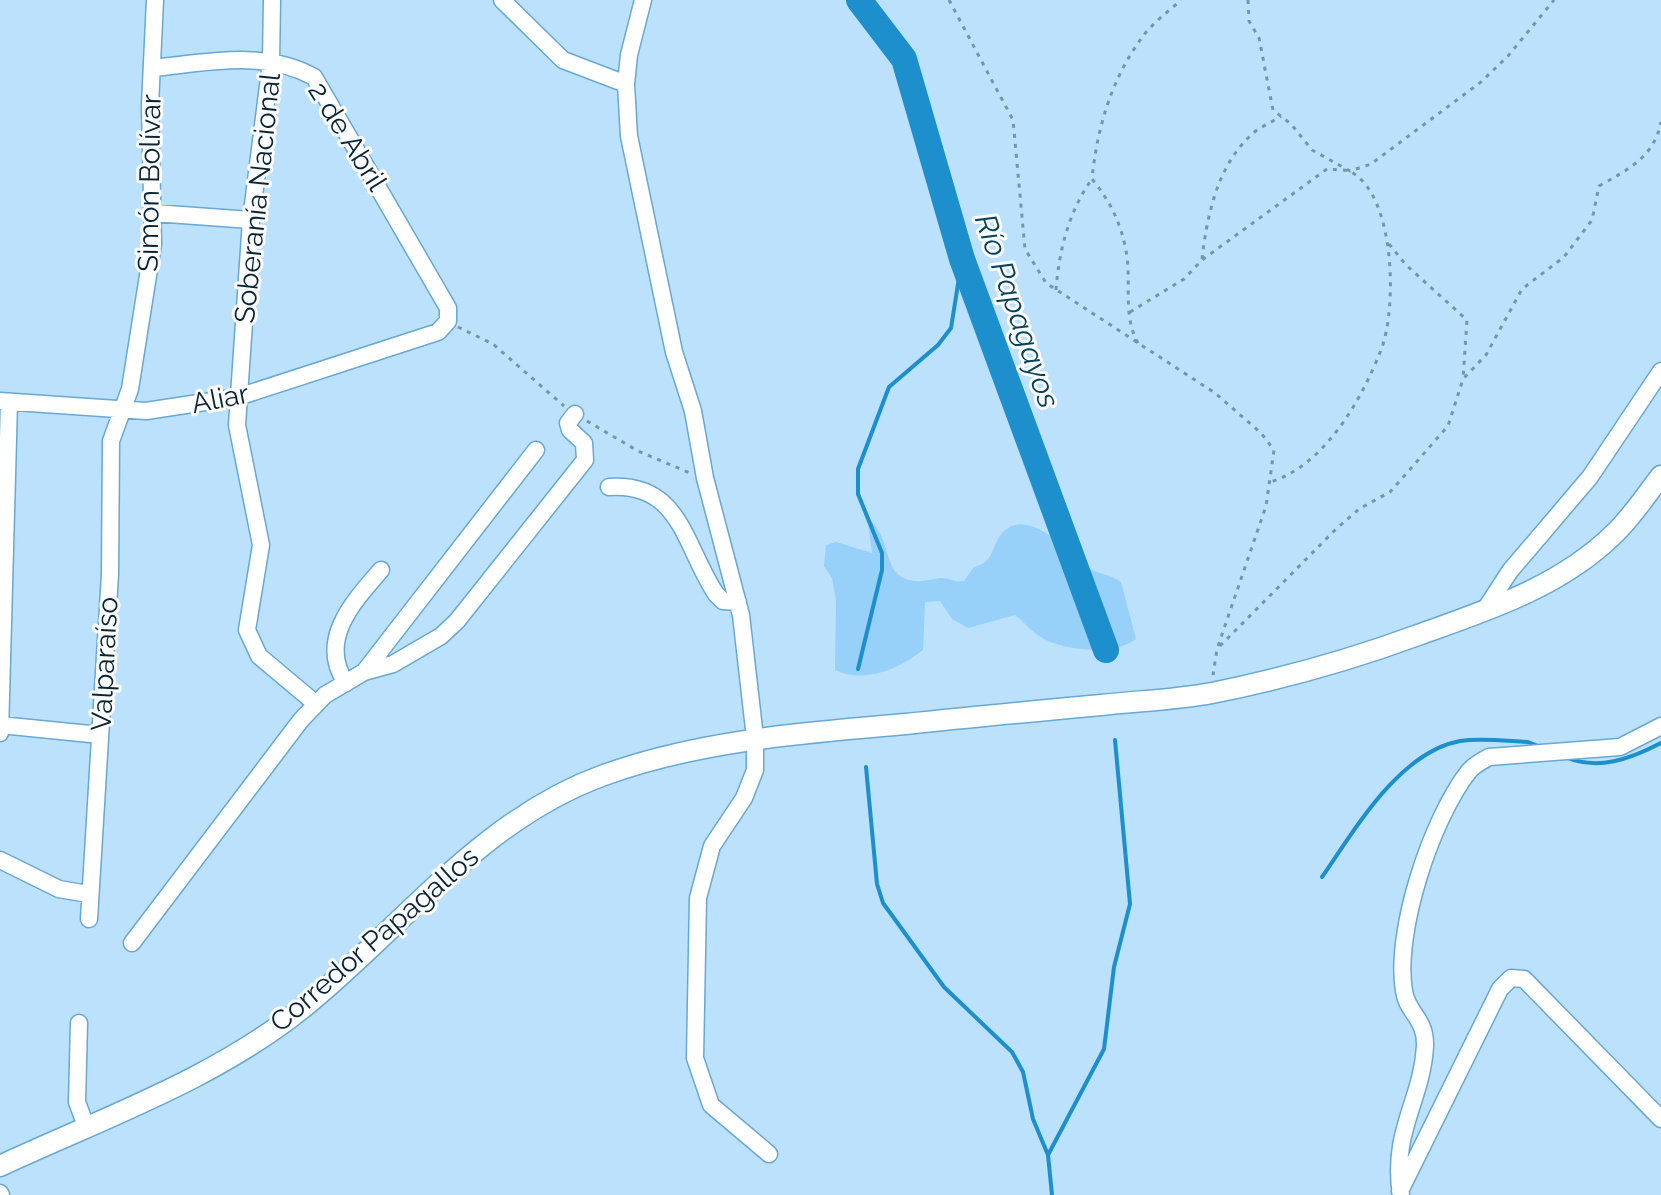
<svg xmlns="http://www.w3.org/2000/svg" width="1661" height="1195" font-family="Raleway,sans-serif">
	<style>
		.green { fill: #97d0f8 }
		.lines { fill: none; stroke-linecap: round; stroke-linejoin: round }
		.stream { stroke: #1d8fcc; stroke-width: 4 }
		.river { stroke: #1d8fcc; stroke-width: 26 }
		.minor-casing { stroke: #67a8d4; stroke-width: 19 }
		.major-casing { stroke: #67a8d4; stroke-width: 23 }
		.path { stroke: #7496ad; stroke-width: 3; stroke-dasharray: 4 6; stroke-linecap: butt }
		.minor { stroke: #fff; stroke-width: 16 }
		.major { stroke: #fff; stroke-width: 20 }
		.labels { text-anchor: middle; stroke-width: 6; stroke-linejoin: round; paint-order: stroke }
		.street-label { font-size: 28px; fill: #082435; stroke: #fcfcfc }
		.water-label { font-size: 30px; font-style: italic; fill: #064261; stroke: #fcfcfc }
	</style>
	<rect width="100%" height="100%" fill="#bbe1fd"/>
	<path class="green" d="M 867,517 C 895,540 880,579 916,581 C 924,582 932,579 941,578 C 950,578 955,583 964,581 L 974,567 C 995,563 991,544 1004,531 C 1028,507 1073,554 1088,567 C 1097,575 1112,574 1121,582 L 1136,639 C 1114,656 1061,651 1039,636 C 1030,630 1023,621 1015,615 L 968,628 L 952,619 L 940,601 L 925,602 L 923,650 C 899,669 864,684 835,670 L 836,600 L 832,578 L 824,566 L 826,545 L 836,542 L 872,553 Z"/>
	<g class="lines">
		<path class="stream" d="M 858,669 L 882,570 L 882,553 L 858,494 L 858,469 L 889,387 L 938,345 L 951,328 L 962,259
			M 1565,757 C 1598,771 1630,759 1661,743
			M 866,767 L 877,884 L 883,903 L 944,987 L 1012,1052 L 1023,1072 L 1033,1119 L 1048,1155
			M 1322,877 C 1354,831 1399,752 1460,741 C 1482,738 1506,741 1528,742 L 1538,746
			M 1052,1195 L 1048,1155 L 1104,1049 L 1114,967 L 1130,904 L 1115,740"/>
		<path class="river" d="M 859,0 L 904,59 L 962,259 L 1106,650"/>
		<g class="minor-casing">
			<path id="minor" d="M 272,0 L 271,62 L 251,220 L 237,425 L 261,545 L 247,630 L 259,656 L 315,703
				M 502,0 L 563,60 L 626,84
				M 643,0 L 629,55 L 626,84 L 629,136 L 674,352 L 693,411 L 705,478 L 741,615 L 755,738 L 755,770 L 744,798 L 712,846 L 698,898 L 695,1058 L 711,1105 L 769,1154
				M 154,213 L 251,220
				M 0,401 L 146,411 L 238,397 L 438,332 L 448,321 L 448,308 L 314,77 C 264,49 205,63 152,68
				M 609,487 C 681,482 684,546 716,594 L 723,601 L 738,602
				M 1484,611 L 1510,571 L 1590,477 L 1661,371
				M 364,672 L 393,664 L 441,636 L 457,621 L 585,460 L 584,443 L 570,430 L 568,423 L 575,414
				M 346,683 C 317,640 354,601 381,570
				M 0,725 L 100,735
				M 0,733 L 9,402
				M 0,860 L 59,889 L 88,894
				M 89,919 L 110,574 L 111,441 L 130,389 L 153,244 L 150,105 L 155,0
				M 132,943 L 301,720 L 325,695 L 364,672 L 536,450
				M 79,1023 L 77,1102 L 86,1126
				M 1400,1191 L 1500,989 L 1511,978 L 1524,979 L 1661,1119
				M 0,1193 L 1,1195
				M 1401,1195 C 1391,1131 1422,1101 1425,1046 C 1426,1018 1407,1013 1404,991 C 1394,931 1432,818 1469,771 C 1474,765 1482,761 1489,757 L 1620,747 L 1661,726"/>
		</g>
		<g class="major-casing">
			<path id="major" d="M 0,1166 C 103,1118 215,1079 304,1007 C 404,926 480,820 604,775 C 701,740 804,733 906,724 C 971,717 1036,711 1101,705 C 1137,701 1175,700 1212,693 C 1282,679 1350,660 1418,635 C 1488,610 1560,587 1614,534 C 1632,517 1646,495 1661,476"/>
		</g>
		<path class="path" d="M 949,0 L 1013,120 L 1025,249 L 1046,283 L 1215,393 L 1261,433 L 1274,450 L 1266,506 L 1217,649 L 1213,675
			M 1248,0 L 1249,21 L 1259,38 L 1273,110 L 1291,124 L 1312,150 L 1350,171 L 1371,164 L 1481,82 L 1508,56 L 1554,0
			M 1389,244 L 1406,265 L 1467,320 L 1463,379
			M 1202,259 C 1207,216 1217,168 1249,137 C 1257,128 1271,123 1281,116
			M 1056,290 C 1059,250 1069,211 1092,179
			M 1130,312 L 1184,279 L 1202,260 L 1327,169 C 1334,170 1345,169 1351,172 C 1396,196 1397,310 1381,350 C 1361,401 1324,466 1270,482
			M 458,327 L 493,344 L 564,406
			M 1138,343 C 1122,315 1132,281 1126,251 C 1121,223 1110,201 1092,179 C 1097,129 1111,80 1141,39 C 1151,24 1168,12 1181,0
			M 587,421 L 638,451 L 690,473
			M 1220,646 L 1335,530 L 1359,509 L 1390,492 L 1448,426 L 1463,379 L 1486,355 L 1522,289 L 1564,257 L 1592,220 L 1599,186 C 1629,169 1654,157 1661,122"/>
		<use href="#minor" class="minor"/>
		<use href="#major" class="major"/>
	</g>
	<g class="labels">
		<g class="street-label">
			<text transform="translate(348 136) rotate(58)" y="10">2 de Abril</text>
			<text transform="translate(149 183) rotate(-89)" y="10">Simón Bolívar</text>
			<text transform="translate(257 198) rotate(-84)" y="10">Soberanía Nacional</text>
			<text transform="translate(220 398) rotate(-11)" y="10">Aliar</text>
			<text transform="translate(104 664) rotate(-87)" y="10">Valparaíso</text>
			<text transform="translate(374 939) rotate(-41)" y="10">Corredor Papagallos</text>
		</g>
		<g class="water-label">
			<text transform="translate(1017 311) rotate(71)" y="10">Río Papagayos</text>
		</g>
	</g>
</svg>
